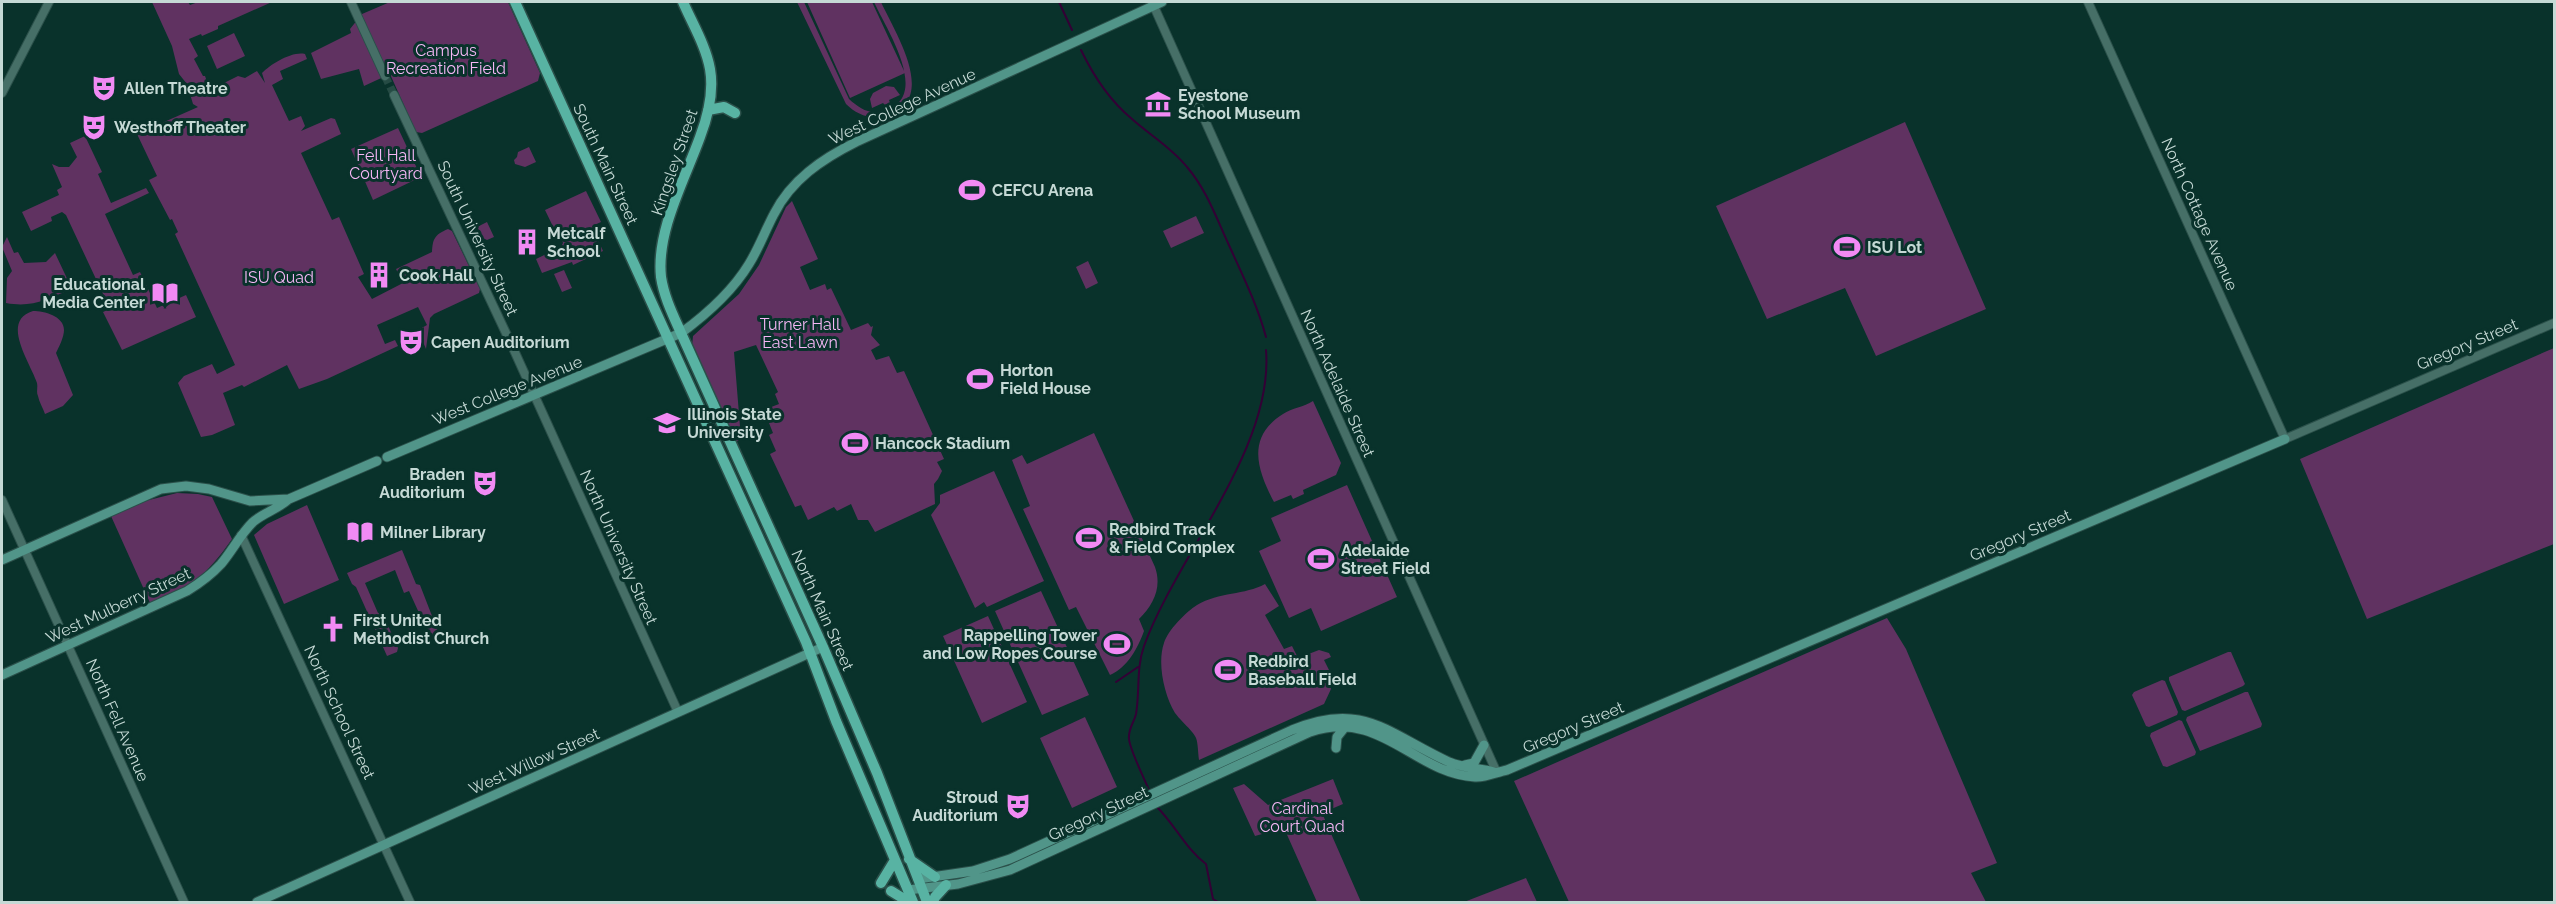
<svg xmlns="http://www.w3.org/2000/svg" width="2556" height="904" font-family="Raleway,sans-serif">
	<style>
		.green { fill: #603261 }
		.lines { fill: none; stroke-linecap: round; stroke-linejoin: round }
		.stream { stroke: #330035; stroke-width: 2 }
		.tertiary-tunnel { stroke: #254b44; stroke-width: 8; stroke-dasharray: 8 4; stroke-linecap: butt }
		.tertiary-casing { stroke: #2b504a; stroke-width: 10 }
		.secondary-casing { stroke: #2b504a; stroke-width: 11 }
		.primary-casing { stroke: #2b504a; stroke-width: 13 }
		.tertiary { stroke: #466f67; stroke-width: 8 }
		.secondary { stroke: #519589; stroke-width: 9 }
		.primary { stroke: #58b3a3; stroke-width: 10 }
		.labels { text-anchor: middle; stroke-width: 6; stroke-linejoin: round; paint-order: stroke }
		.park-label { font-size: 16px; fill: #f6b7f6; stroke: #09322b }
		.poi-label { font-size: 16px; font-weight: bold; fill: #c5d9d5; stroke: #09322b; text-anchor: start }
		.street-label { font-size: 16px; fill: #c5d9d5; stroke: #09322b }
	</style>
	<rect width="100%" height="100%" fill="#09322b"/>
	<path class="green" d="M 152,2 L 188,2 L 190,5 L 198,2 L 272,2 L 218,26 L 218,29 L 202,36 L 201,34 L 189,39 L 198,56 L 194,59 L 203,76 L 205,76 L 210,90 L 238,76 L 245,78 L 257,71 L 265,83 L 262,73 C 271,64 292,51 305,54 L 307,59 L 280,71 L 283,79 L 272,85 L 289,121 L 301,116 L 305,126 L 301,131 L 331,118 L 335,119 L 341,134 L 301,153 L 332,220 L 339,217 L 364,274 L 358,277 L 372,299 L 403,283 L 396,269 L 432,252 C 433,239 434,235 448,229 L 452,231 L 480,289 L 479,293 L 434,314 L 430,318 L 426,349 L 418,330 L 427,325 L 418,307 L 377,325 L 385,344 L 395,340 L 398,346 L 327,379 L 299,389 L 287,365 L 244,387 L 242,385 L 223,393 L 235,425 L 212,435 L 201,437 L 178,383 L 184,376 L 212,364 L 217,374 L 235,365 L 175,234 L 178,232 L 172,219 L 170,220 L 149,180 L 157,176 L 137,134 L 198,107 L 193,104 L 187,84 L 179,74 L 172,46 Z
		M 390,2 L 508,2 L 540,73 L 538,81 L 422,133 L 416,132 L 390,74 L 364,86 L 359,69 L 321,79 L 311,53 L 351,33 L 350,29 L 362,14 Z
		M 797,2 L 804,2 L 849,99 C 859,108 869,115 883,111 C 933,98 886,29 874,2 L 881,2 C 895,33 941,102 884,116 C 870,120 856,114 846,104 Z
		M 807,2 L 872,2 L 905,73 L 850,98 Z
		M 234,33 L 245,56 L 217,69 L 207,46 Z
		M 886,86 L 894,87 L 900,95 L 889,100 L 890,103 L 885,105 L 883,103 L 872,108 L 870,99 L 873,93 Z
		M 1905,122 L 1986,309 L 1876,356 L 1845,288 L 1767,319 L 1716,206 Z
		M 398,128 L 421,177 L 373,200 L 351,149 Z
		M 85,136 L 102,172 L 98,174 L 111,203 L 146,188 L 149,193 L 105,214 L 133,275 L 140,272 L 157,308 L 186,295 L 196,317 L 122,350 L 103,312 L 110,309 L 66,215 L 62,212 L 51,217 L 52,221 L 31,231 L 22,212 L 59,195 L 57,190 L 62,187 L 52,164 L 59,167 L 69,167 L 77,157 L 70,143 Z
		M 529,147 L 536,162 L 525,167 L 515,164 L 514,160 L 517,157 L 518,152 Z
		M 586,191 L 601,222 L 592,226 L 603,251 L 573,265 L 572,262 L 542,273 L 536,259 L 561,247 L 563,243 L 562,240 L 560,241 L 545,210 Z
		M 792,201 L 818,259 L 800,267 L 810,290 L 825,284 L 827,290 L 831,288 L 851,330 L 868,323 L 871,327 L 873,326 L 871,335 L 880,345 L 871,350 L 876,360 L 889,356 L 897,373 L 904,371 L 944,459 L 937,462 L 942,471 L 938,479 L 934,484 L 935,504 L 875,532 L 868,520 L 858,520 L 851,504 L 837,511 L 834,507 L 808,520 L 801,505 L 795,507 L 770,454 L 776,451 L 769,435 L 773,433 L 769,423 L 772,421 L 766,409 L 779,404 L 775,394 L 778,392 L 756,345 L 734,352 L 741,439 L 736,442 L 692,346 L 693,336 L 739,294 L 759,265 L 786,207 Z
		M 1196,216 L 1204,233 L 1171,248 L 1163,231 Z
		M 487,222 L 494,237 L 487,240 L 483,238 L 477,227 Z
		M 7,237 L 14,253 L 18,252 L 24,263 L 46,262 L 55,253 L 72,289 C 46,299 33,308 6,303 L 7,278 L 12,271 L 2,247 Z
		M 1088,261 L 1098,283 L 1086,289 L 1076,267 Z
		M 564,270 L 572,288 L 562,292 L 554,274 Z
		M 33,311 C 44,311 64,316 64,330 C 64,337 59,347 56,353 L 73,395 L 63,406 L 45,414 C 43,408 39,402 38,396 C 36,392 38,388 37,383 C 30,362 0,321 33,311 Z
		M 2554,348 L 2554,544 L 2367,619 L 2300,459 Z
		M 1313,401 L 1341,463 L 1336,475 L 1303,490 L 1304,494 L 1293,499 L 1291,495 L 1274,502 C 1257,470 1246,437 1283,414 C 1292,408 1304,407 1313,401 Z
		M 1094,433 L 1155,567 C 1162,587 1154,604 1139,619 L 1144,631 C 1138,648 1127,668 1110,675 L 1076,607 L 1069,610 L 1023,509 L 1030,506 L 1012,460 L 1022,455 L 1027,464 Z
		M 994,471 L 1044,581 L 987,607 L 984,602 L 975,608 L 931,515 L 940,503 L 940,495 Z
		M 1347,485 L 1397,597 L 1321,631 L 1311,608 L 1289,618 L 1259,551 L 1281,541 L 1271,518 Z
		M 177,493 L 198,494 L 212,497 L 232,539 C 204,579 193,583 151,605 L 111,516 L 145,501 Z
		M 307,505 L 339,580 L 284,604 L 254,535 L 267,524 Z
		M 402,550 L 416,584 L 420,585 L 439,634 L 430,637 L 409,591 L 404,593 L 395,570 L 365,583 L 378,613 L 382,612 L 398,648 L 397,652 L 387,656 L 356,587 L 352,584 L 347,573 Z
		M 1265,584 L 1279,606 L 1265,615 L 1284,649 L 1292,646 L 1298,658 L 1319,650 L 1329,653 L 1331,657 L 1324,660 L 1332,676 L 1329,682 L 1331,689 L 1324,704 L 1199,760 C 1198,753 1198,743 1196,738 C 1194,732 1180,720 1175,713 C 1164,695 1157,663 1164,643 C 1168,630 1186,612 1197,605 C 1219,592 1245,595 1265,584 Z
		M 1041,591 L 1089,695 L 1042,715 L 995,611 Z
		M 988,616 L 1027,702 L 982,723 L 943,636 Z
		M 1887,618 L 1906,649 L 1997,863 L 1971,873 L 1986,902 L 1569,902 L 1514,781 Z
		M 2228,652 L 2231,652 L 2245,684 L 2243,686 L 2185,711 L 2182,710 L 2169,680 L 2169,677 Z
		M 2162,680 L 2165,681 L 2178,712 L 2177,715 L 2149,727 L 2146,726 L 2132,695 L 2134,692 Z
		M 2245,692 L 2248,692 L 2262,724 L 2261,727 L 2200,751 L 2186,720 L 2187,717 Z
		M 1085,717 L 1117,787 L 1072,808 L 1040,738 Z
		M 2179,720 L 2182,721 L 2196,752 L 2195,755 L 2167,767 L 2163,766 L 2150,736 L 2151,733 Z
		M 1333,779 L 1343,804 L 1322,813 L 1361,902 L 1317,902 L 1284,828 L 1255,836 L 1233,788 L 1244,784 L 1268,805 Z
		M 1526,878 L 1537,902 L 1464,902 Z"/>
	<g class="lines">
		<path class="stream" d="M 1059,2 L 1072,30
			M 1081,50 C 1094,77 1109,100 1132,119 C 1151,136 1171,147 1187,167 C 1206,189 1216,217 1228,243 C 1242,274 1257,304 1266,337
			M 1116,682 L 1138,667
			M 1149,790 C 1144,778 1130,750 1129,739 C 1128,728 1134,723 1136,714 C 1140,691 1136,669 1144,646 C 1177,555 1274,449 1266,350
			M 1157,807 C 1175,825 1186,849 1206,864 L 1213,899 L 1218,902"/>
		<path class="tertiary-tunnel" d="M 385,76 L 394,95"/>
		<g class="tertiary-casing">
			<path id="tertiary" d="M 351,2 L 385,76
				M 1152,2 L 1497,773
				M 2088,2 L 2285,439 L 2554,323
				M 2,93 L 49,2
				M 394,95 L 513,348 L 678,712
				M 2,500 L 184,902
				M 241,535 L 410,902"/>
		</g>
		<g class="secondary-casing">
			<path id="secondary" d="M 387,457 L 681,333 C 707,314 732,292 749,264 C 759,248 765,231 774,214 C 791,180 822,159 856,142 L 1162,2
				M 2,560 L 161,489 L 186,486 L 209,489 L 250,501 L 289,499 L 377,461
				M 2,675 L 187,591 C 200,583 211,575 221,564 C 232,551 240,535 253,522 C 263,513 278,509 289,499
				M 1336,748 L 1337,737 L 1345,727
				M 1465,765 L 1474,763 L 1484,745
				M 918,879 L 973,871 L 1010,859 L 1292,730 C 1363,700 1388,734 1449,762 C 1463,768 1479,768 1494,772
				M 908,890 L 958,884 L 1010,870 L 1310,732 C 1381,708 1413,773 1475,777 C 1485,778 1497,772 1507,770 L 2285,439
				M 257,902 L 823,647"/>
		</g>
		<g class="primary-casing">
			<path id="primary" d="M 515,2 L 806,642 L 836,721 L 913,902
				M 683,2 C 692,23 706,46 710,69 C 714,92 708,116 700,137 C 685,179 656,231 661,277 C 664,297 673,315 681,333 L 823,647 L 877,773 L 927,902
				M 708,110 L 724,107 L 735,113
				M 909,859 L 935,877
				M 881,883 L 895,860
				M 891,891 L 909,902
				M 933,902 L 935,897 L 946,885"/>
		</g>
		<use href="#tertiary" class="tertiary"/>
		<use href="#secondary" class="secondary"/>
		<use href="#primary" class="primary"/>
	</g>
	<defs>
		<g id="theatre-bare" transform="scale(2.07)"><path d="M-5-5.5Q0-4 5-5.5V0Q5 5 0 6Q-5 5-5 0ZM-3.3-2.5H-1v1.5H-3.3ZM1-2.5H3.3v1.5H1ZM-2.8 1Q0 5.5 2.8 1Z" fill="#f18af4" stroke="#09322b" stroke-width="2.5" paint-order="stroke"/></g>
		<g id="museum-bare" transform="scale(2.07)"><path d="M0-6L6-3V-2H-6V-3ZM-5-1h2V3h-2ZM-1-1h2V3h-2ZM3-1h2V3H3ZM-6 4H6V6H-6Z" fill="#f18af4" stroke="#09322b" stroke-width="2.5" paint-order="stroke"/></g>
		<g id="stadium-bare" transform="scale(2.07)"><path d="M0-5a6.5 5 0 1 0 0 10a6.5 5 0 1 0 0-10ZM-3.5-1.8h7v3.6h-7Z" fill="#f18af4" stroke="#09322b" stroke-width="2.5" paint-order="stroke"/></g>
		<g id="building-bare" transform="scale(2.07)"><path d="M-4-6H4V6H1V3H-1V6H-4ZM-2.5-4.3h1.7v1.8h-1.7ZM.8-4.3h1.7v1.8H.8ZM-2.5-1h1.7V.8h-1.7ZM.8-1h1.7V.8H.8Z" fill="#f18af4" stroke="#09322b" stroke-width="2.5" paint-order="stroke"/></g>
		<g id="library-bare" transform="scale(2.07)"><path d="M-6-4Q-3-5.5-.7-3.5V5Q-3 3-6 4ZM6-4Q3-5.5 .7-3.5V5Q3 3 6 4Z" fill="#f18af4" stroke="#09322b" stroke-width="2.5" paint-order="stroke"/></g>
		<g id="university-bare" transform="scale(2.07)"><path d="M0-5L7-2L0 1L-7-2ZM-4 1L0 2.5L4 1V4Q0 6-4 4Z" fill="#f18af4" stroke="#09322b" stroke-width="2.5" paint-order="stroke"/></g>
		<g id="church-bare" transform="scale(2.07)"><path d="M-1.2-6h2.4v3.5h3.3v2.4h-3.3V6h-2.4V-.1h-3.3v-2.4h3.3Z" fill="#f18af4" stroke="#09322b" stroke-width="2.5" paint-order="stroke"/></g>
	</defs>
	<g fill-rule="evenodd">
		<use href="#theatre-bare" x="104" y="88"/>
		<use href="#museum-bare" x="1158" y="104"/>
		<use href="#theatre-bare" x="94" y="127"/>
		<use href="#stadium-bare" x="972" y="190"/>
		<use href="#building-bare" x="527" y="242"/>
		<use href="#stadium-bare" x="1847" y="247"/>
		<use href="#building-bare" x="379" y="275"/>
		<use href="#library-bare" x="165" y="293"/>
		<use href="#theatre-bare" x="411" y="342"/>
		<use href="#stadium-bare" x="980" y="379"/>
		<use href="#university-bare" x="667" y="423"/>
		<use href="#stadium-bare" x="855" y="443"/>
		<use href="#theatre-bare" x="485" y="483"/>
		<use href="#library-bare" x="360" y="532"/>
		<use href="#stadium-bare" x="1089" y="538"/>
		<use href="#stadium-bare" x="1321" y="559"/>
		<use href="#church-bare" x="333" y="629"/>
		<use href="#stadium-bare" x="1117" y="644"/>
		<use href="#stadium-bare" x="1228" y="670"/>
		<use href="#theatre-bare" x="1018" y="806"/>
	</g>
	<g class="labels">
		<g class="park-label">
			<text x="446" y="56">Campus<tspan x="446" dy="18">Recreation Field</tspan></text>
			<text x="386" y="161">Fell Hall<tspan x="386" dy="18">Courtyard</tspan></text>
			<text x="279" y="283">ISU Quad</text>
			<text x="800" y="330">Turner Hall<tspan x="800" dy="18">East Lawn</tspan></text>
			<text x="1302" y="814">Cardinal<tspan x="1302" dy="18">Court Quad</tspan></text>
		</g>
		<g class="poi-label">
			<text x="124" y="94">Allen Theatre</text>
			<text x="1178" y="101">Eyestone<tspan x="1178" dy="18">School Museum</tspan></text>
			<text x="114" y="133">Westhoff Theater</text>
			<text x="992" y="196">CEFCU Arena</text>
			<text x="547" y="239">Metcalf<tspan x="547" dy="18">School</tspan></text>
			<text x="1867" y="253">ISU Lot</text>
			<text x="399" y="281">Cook Hall</text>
			<text x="145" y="290" text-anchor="end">Educational<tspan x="145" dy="18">Media Center</tspan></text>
			<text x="431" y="348">Capen Auditorium</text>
			<text x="1000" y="376">Horton<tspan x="1000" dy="18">Field House</tspan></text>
			<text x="687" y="420">Illinois State<tspan x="687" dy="18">University</tspan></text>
			<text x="875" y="449">Hancock Stadium</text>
			<text x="465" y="480" text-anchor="end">Braden<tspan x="465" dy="18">Auditorium</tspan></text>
			<text x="1109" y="535">Redbird Track<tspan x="1109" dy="18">&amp; Field Complex</tspan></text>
			<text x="380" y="538">Milner Library</text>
			<text x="1341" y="556">Adelaide<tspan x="1341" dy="18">Street Field</tspan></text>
			<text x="353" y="626">First United<tspan x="353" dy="18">Methodist Church</tspan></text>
			<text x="1097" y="641" text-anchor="end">Rappelling Tower<tspan x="1097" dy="18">and Low Ropes Course</tspan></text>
			<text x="1248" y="667">Redbird<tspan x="1248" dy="18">Baseball Field</tspan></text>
			<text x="998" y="803" text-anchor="end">Stroud<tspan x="998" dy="18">Auditorium</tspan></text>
		</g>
		<g class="street-label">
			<text transform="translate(902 106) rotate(-25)" y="6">West College Avenue</text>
			<text transform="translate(674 162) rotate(-71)" y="6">Kingsley Street</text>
			<text transform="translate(606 164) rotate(65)" y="6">South Main Street</text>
			<text transform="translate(2200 214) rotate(66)" y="6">North Cottage Avenue</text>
			<text transform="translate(478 238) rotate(65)" y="6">South University Street</text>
			<text transform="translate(2467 344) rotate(-23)" y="6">Gregory Street</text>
			<text transform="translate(1338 383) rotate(66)" y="6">North Adelaide Street</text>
			<text transform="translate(507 390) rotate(-22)" y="6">West College Avenue</text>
			<text transform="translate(2020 535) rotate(-23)" y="6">Gregory Street</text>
			<text transform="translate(619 547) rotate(66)" y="6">North University Street</text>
			<text transform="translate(118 605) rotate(-25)" y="6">West Mulberry Street</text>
			<text transform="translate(823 610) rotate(66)" y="6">North Main Street</text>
			<text transform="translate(340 712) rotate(65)" y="6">North School Street</text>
			<text transform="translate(118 720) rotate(66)" y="6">North Fell Avenue</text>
			<text transform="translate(1573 727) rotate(-23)" y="6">Gregory Street</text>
			<text transform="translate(534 761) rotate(-24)" y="6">West Willow Street</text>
			<text transform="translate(1098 813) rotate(-25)" y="6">Gregory Street</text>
		</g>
	</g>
	<rect width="2556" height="904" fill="none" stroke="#c5d9d5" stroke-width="6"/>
</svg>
